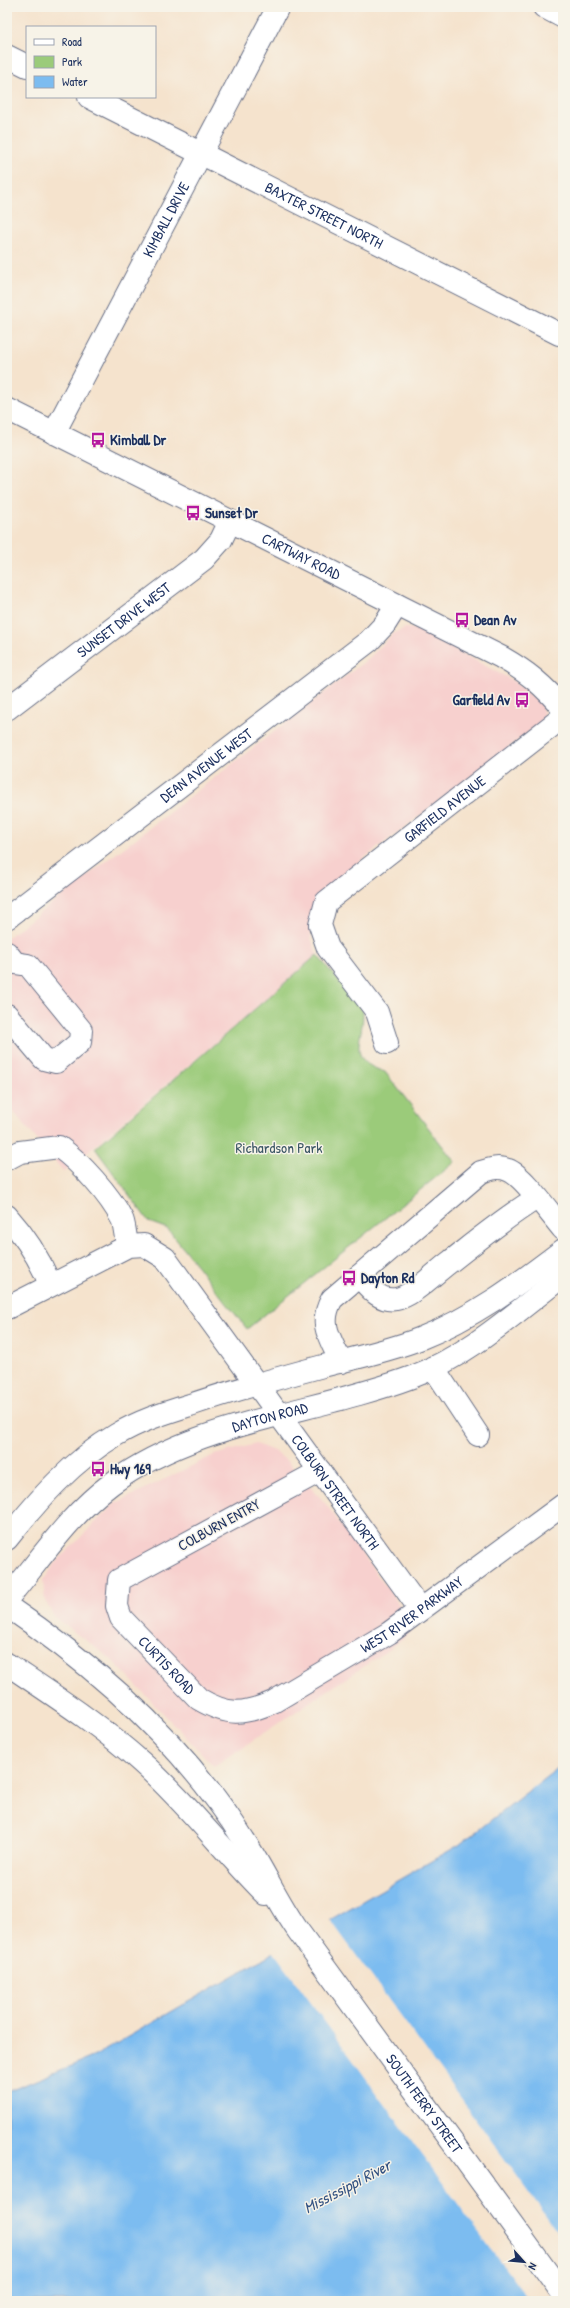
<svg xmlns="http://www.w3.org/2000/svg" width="570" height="2308" font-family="'Patrick Hand',sans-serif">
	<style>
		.built { fill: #f7d0ce }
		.green { fill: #9bcb7a; stroke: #5b7d6c }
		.water { fill: #7cbcf0; stroke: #4c76a7 }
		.pier { fill: #f5e3cd }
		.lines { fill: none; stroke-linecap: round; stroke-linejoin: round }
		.minor-casing { stroke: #676e85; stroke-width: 24 }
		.major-casing { stroke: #676e85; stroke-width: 24 }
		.highway-casing { stroke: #676e85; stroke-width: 24 }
		.minor { stroke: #fff; stroke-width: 22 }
		.major { stroke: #fff; stroke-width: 22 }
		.highway { stroke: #fff; stroke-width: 22 }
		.labels { text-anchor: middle; stroke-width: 3; stroke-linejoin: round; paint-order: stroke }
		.street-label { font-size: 15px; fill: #1b2f5e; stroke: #f7f3e8 }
		.poi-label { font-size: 15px; font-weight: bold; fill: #1b2f5e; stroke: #f7f3e8; text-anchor: start }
		.park-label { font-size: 15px; fill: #3b5665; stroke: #f7f3e8 }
		.water-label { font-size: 16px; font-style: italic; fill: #335282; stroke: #f7f3e8 }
	</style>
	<rect width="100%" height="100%" fill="#f7f3e8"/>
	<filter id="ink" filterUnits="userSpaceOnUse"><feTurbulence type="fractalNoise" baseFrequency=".025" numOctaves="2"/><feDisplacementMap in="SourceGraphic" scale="8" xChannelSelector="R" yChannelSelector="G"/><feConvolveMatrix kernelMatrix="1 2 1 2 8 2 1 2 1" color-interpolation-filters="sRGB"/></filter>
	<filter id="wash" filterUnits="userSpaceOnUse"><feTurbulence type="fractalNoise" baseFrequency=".012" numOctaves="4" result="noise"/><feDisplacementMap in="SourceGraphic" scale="16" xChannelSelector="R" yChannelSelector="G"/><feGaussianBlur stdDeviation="0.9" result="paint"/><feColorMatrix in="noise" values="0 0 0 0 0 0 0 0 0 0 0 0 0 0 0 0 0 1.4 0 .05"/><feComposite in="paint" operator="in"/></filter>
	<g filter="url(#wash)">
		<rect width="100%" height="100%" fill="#f5e3cd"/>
		<path class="built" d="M 405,628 L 416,629 L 512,680 L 541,703 L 544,715 L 538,725 L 321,891 L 315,902 L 311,920 L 311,938 L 317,955 L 64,1172 L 7,1104 L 7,938 L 368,659 L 393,634 Z
			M 256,1444 L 274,1451 L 287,1461 L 325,1503 L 416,1628 L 384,1653 L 214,1766 L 111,1659 L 55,1618 L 45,1601 L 43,1581 L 57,1561 L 114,1504 L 214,1455 Z"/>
		<path class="green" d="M 317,955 L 363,1010 C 364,1041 344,1059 385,1072 L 455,1162 L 247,1329 L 168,1229 L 149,1222 L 95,1148 Z"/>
		<path class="water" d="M 563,1764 L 563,2301 L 7,2301 L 7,2092 L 95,2056 L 459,1845 Z"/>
		<path class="pier" d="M 329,1918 L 563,2239 L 563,2301 L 529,2301 L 273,1951 Z"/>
	</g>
	<g filter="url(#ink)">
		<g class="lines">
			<g class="minor-casing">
				<g id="minor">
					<path d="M 544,7 L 563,17"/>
					<path d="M 7,56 L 27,66"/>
					<path id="s1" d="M 89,97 L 559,334 L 563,333"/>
					<path id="s2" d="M 7,409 L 501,657 C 527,672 544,685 563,709"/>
					<path id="s3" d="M 54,433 L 278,7"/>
					<path id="s4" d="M 7,709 L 204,559 L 221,540 L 230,521"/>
					<path id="s5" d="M 7,918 L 369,641 L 385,624 L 397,605"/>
					<path d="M 7,953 L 15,963 L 28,965 L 81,1030 L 80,1042 L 56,1062 L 44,1059 L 7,1015"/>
					<path id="s6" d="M 387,1043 L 377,1012 L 328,948 L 320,925 L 326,902 L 563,717"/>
					<path d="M 7,1159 L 20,1152 L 59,1147 C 80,1162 110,1195 122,1219 C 125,1225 125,1238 128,1246"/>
					<path d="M 7,1216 C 25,1236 40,1260 50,1284"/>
					<path d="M 359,1276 C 369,1287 379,1302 396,1299 C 412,1297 437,1271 451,1261 C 479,1239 507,1216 537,1198"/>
					<path id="s7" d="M 7,1308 L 128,1246 L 144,1245 L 165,1258 L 420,1609"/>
					<path d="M 341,1362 C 330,1338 318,1324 332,1299 L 481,1172 C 490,1169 498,1166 508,1170 C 523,1175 551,1215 563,1229"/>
					<path d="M 433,1367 L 478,1435"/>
					<path id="s8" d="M 320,1471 L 119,1580 L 117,1606 L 121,1618 L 199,1699 C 228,1716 243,1715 273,1702 L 389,1633 L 563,1505"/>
				</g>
			</g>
			<g class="major-casing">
				<g id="major">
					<path d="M 7,1539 C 38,1500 72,1461 116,1435 C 139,1421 164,1413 190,1405 C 234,1390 278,1378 323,1366 C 355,1358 388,1351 419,1339 C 473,1318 517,1285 563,1250"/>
					<path id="s9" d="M 7,1599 C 41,1559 68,1516 111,1484 C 198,1420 313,1414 412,1377 C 468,1356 516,1312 563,1276"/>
				</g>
			</g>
			<g class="highway-casing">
				<g id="highway">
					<path id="s10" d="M 7,1606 C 100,1669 184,1744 244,1840 C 264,1870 278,1903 299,1932 C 387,2053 475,2174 563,2294"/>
					<path d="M 7,1664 C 53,1695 100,1725 141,1762 C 187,1803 223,1851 266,1894"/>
				</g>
			</g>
			<use href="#minor" class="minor"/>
			<use href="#major" class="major"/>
			<use href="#highway" class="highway"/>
		</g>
	</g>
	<defs>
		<g id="bus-bare" transform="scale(1.2)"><path d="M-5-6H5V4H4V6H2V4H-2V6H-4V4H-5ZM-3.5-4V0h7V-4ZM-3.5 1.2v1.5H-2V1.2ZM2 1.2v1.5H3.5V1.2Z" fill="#b5179e" stroke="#f7f3e8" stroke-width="2.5" paint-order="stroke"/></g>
	</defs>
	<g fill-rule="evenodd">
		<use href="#bus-bare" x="98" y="440"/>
		<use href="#bus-bare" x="193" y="513"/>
		<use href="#bus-bare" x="462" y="620"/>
		<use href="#bus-bare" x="522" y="700"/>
		<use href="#bus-bare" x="349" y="1278"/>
		<use href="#bus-bare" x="98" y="1469"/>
	</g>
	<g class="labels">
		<g class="street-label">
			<text dy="5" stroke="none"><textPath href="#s1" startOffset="263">BAXTER STREET NORTH</textPath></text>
			<text dy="5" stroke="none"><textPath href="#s3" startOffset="241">KIMBALL DRIVE</textPath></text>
			<text dy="5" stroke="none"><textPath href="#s2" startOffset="329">CARTWAY ROAD</textPath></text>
			<text dy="5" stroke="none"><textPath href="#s4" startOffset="147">SUNSET DRIVE WEST</textPath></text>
			<text dy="5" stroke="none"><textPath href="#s5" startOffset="251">DEAN AVENUE WEST</textPath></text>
			<text dy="5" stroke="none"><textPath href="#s6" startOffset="312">GARFIELD AVENUE</textPath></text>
			<text dy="5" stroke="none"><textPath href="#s9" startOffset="329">DAYTON ROAD</textPath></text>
			<text dy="5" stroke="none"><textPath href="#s7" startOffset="466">COLBURN STREET NORTH</textPath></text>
			<text transform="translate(219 1525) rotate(-29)" y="5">COLBURN ENTRY</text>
			<text dy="5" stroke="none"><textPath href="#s8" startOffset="622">WEST RIVER PARKWAY</textPath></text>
			<text dy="5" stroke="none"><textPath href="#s8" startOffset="333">CURTIS ROAD</textPath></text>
			<text dy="5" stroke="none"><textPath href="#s10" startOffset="655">SOUTH FERRY STREET</textPath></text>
		</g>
		<g class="poi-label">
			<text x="110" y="445">Kimball Dr</text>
			<text x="205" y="518">Sunset Dr</text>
			<text x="474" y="625">Dean Av</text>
			<text x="510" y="705" text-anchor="end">Garfield Av</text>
			<text x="361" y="1283">Dayton Rd</text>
			<text x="110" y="1474">Hwy 169</text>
		</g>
		<g class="park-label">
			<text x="279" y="1153">Richardson Park</text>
		</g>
		<g class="water-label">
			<text transform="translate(347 2186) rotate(-28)" y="6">Mississippi River</text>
		</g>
	</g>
	<rect width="570" height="2308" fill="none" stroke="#f7f3e8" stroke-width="24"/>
	<rect x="26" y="26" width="130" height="72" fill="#f7f3e8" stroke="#9fa5b1"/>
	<rect x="34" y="39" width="20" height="6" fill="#ffffff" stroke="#9fa5b1"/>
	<text x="62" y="46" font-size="12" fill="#1b2f5e">Road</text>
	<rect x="34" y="56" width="20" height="12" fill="#9bcb7a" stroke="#9fa5b1"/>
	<text x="62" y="66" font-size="12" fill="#1b2f5e">Park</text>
	<rect x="34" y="76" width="20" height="12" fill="#7cbcf0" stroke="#9fa5b1"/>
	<text x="62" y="86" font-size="12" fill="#1b2f5e">Water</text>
	<g transform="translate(524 2262) rotate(117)" stroke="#f7f3e8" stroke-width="3" paint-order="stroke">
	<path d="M0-3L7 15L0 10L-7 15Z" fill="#1b2f5e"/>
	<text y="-6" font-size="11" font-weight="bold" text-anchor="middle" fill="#1b2f5e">N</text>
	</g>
</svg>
